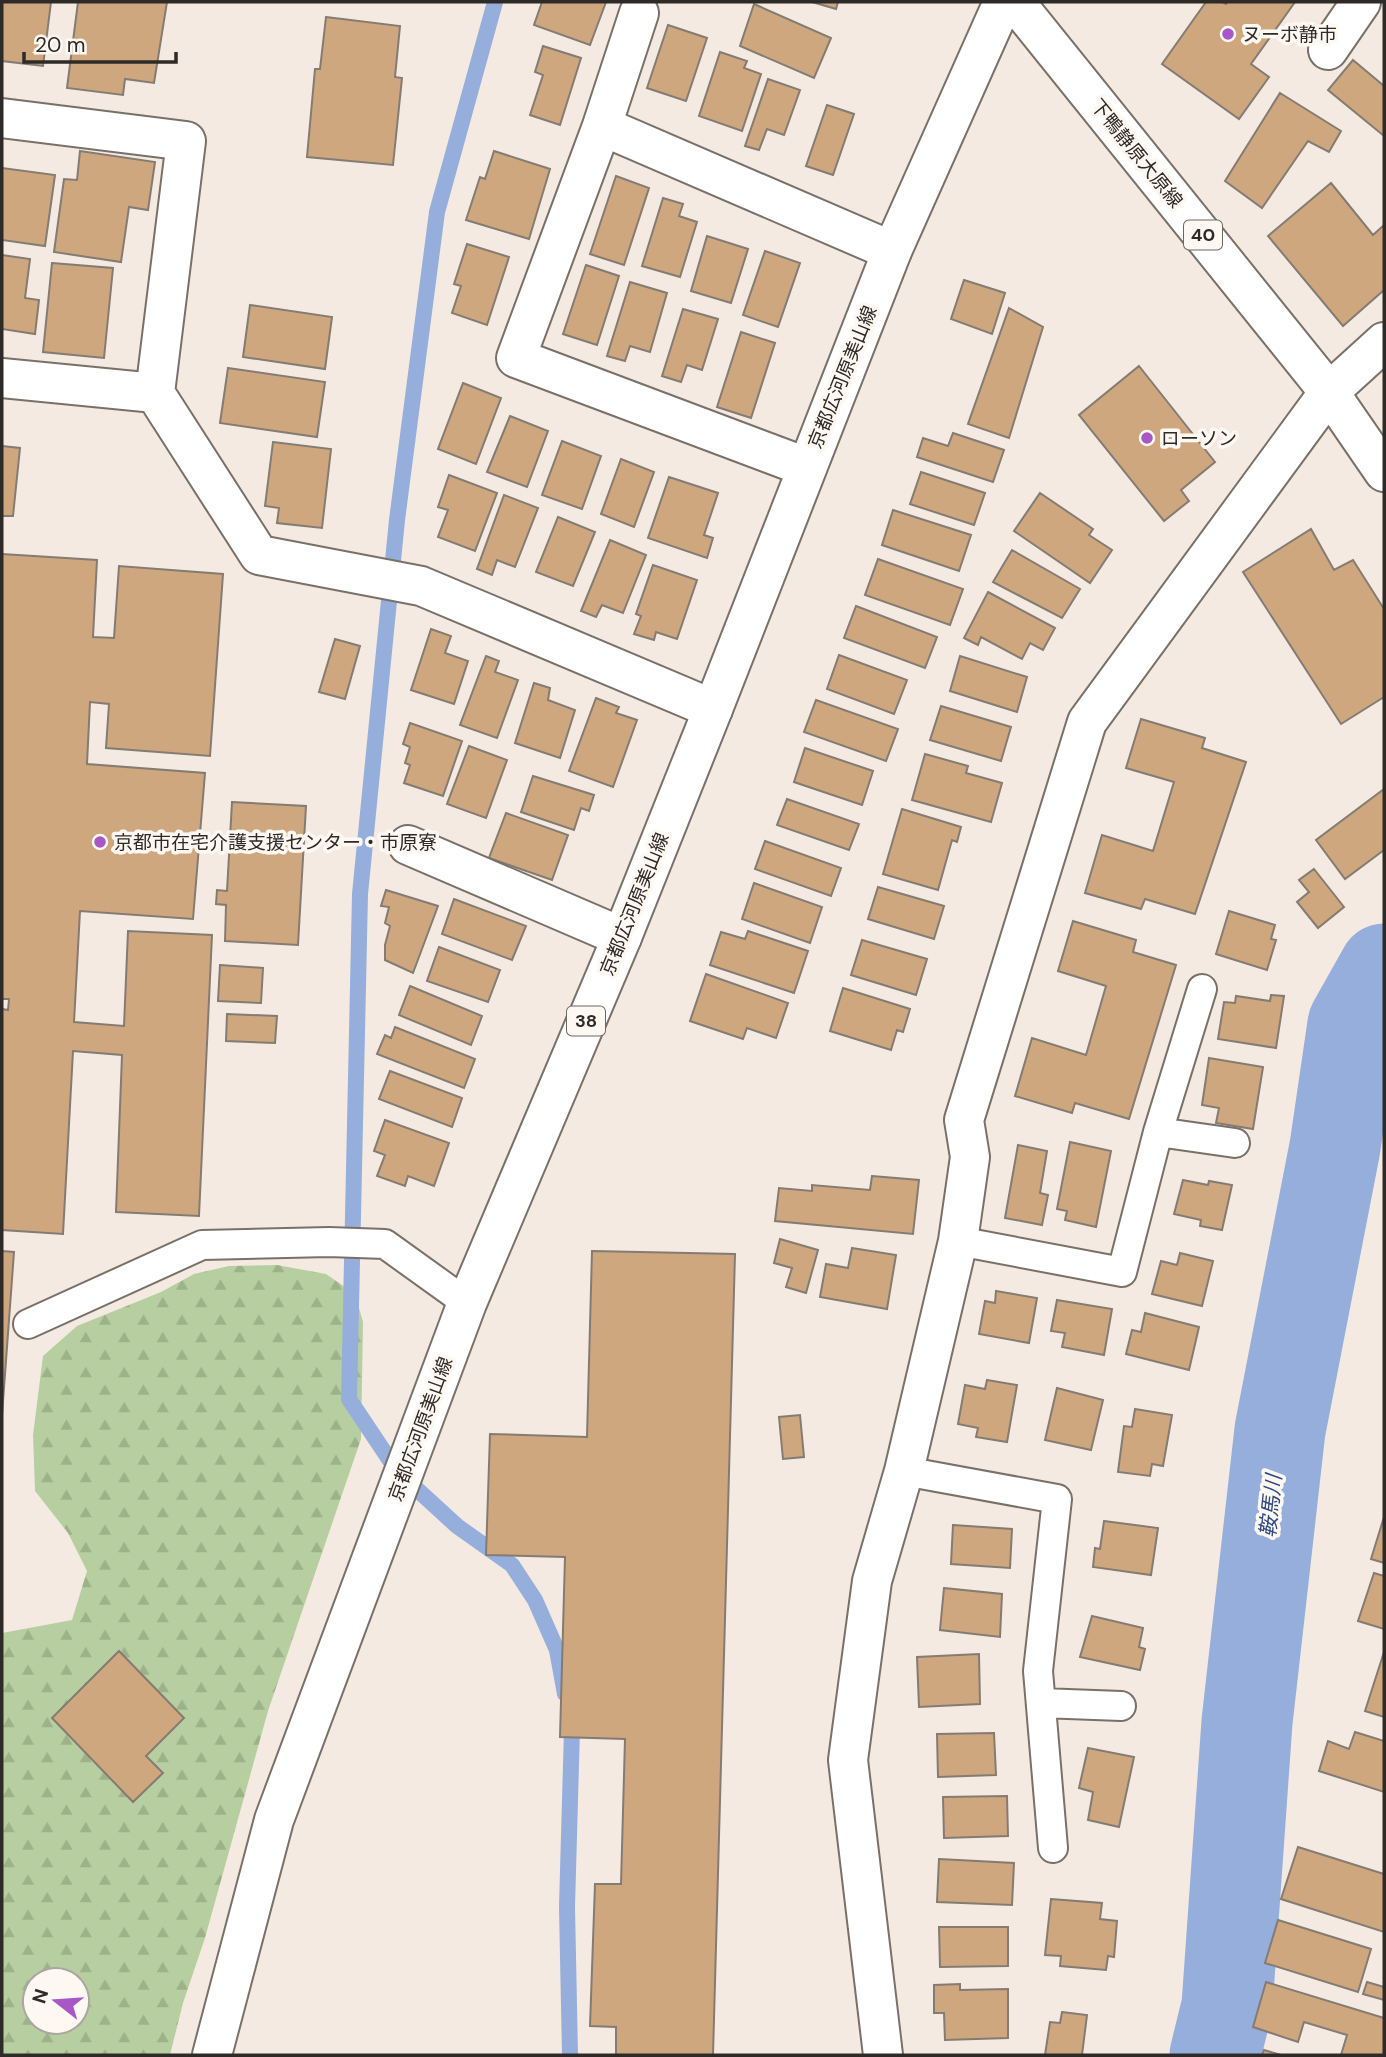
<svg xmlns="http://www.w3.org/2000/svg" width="1386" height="2057" font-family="'DM Sans','Noto Sans JP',sans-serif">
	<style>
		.forest { fill: url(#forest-firs); fill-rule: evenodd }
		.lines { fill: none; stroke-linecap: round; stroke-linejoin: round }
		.stream { stroke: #95aedc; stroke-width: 16 }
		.river { stroke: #95aedc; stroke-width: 91 }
		.building { fill: #cfa77f; stroke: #847b73; stroke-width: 2 }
		.service-casing { stroke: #797068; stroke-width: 32 }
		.minor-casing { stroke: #797068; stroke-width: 42 }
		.primary-casing { stroke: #797068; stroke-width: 42 }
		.service { stroke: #fff; stroke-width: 28 }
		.minor { stroke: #fff; stroke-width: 38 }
		.primary { stroke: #fff; stroke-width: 38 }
		.poi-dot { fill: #a857c7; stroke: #fef8f3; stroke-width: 2.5 }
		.labels { text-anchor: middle; stroke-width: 7; stroke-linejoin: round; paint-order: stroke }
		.shield { fill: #fef8f3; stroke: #6c6864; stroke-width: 2 }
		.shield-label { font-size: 18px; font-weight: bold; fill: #2e2a27 }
		.poi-label { font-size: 19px; fill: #2e2a27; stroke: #fef8f3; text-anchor: start }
		.street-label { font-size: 19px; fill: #2e2a27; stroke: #fef8f3 }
		.water-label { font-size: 21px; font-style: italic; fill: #2c4a83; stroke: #fef8f3 }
	</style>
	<defs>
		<pattern id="forest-firs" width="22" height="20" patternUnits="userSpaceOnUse" patternTransform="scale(1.75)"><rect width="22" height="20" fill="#b7cfa0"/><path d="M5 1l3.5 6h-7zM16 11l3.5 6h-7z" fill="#9eb28a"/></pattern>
	</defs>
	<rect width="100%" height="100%" fill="#f4eae1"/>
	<path class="forest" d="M 277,1265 L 326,1274 L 355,1294 L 363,1322 L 361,1439 L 268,1711 L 205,1938 L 183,2003 L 170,2055 L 2,2055 L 2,1633 L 72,1620 L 87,1571 L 68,1533 L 35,1491 L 33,1435 L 43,1356 L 77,1326 L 161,1292 L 194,1274 L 229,1266 ZM 35,1980 L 77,1980 L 77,2022 L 35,2022 Z"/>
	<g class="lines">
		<path class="stream" d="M 495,2 L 437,212 L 397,520 L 360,894 L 349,1399 L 397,1471 L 457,1526 L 512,1565 L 535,1600 L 557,1650 L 565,1694
			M 569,1716 L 572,1729 L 567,1907 L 570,2055"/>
		<path class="river" d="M 1215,2055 L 1227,2006 L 1247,1722 L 1280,1430 L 1335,1147 L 1353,1024 L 1384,969"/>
	</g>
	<path class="building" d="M 2,2 L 51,2 L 43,66 L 2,61 Z
		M 78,2 L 167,2 L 154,83 L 125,79 L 123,95 L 67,88 Z
		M 542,2 L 606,2 L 590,45 L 534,25 Z
		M 812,2 L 838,2 L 836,9 Z
		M 1206,2 L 1222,2 L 1226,4 L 1228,2 L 1295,2 L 1251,64 L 1269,77 L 1239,119 L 1162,64 Z
		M 754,4 L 831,38 L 814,78 L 740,46 Z
		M 326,17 L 400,26 L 395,77 L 402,78 L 393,165 L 307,157 L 315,69 L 320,69 Z
		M 668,25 L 707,38 L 686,101 L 647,88 Z
		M 543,46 L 581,58 L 560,125 L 530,115 L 543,75 L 535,72 Z
		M 720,52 L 747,61 L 744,68 L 761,74 L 742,131 L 699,116 Z
		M 1353,60 L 1384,86 L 1384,136 L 1328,90 Z
		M 768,79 L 800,90 L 784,135 L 767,129 L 759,150 L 745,146 Z
		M 1280,93 L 1341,131 L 1329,152 L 1308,141 L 1262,208 L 1225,181 Z
		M 827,105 L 854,114 L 833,175 L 806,166 Z
		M 80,151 L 155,162 L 148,210 L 129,207 L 121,262 L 54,252 L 64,179 L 77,180 Z
		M 494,151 L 550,169 L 529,239 L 466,220 L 480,177 L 485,179 Z
		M 2,168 L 55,175 L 45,246 L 2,240 Z
		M 616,176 L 649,188 L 624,265 L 590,254 Z
		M 1331,183 L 1373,235 L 1384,225 L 1384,290 L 1343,326 L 1268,236 Z
		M 663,198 L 683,204 L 679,216 L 697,222 L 680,277 L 642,266 Z
		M 707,236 L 748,249 L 731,303 L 691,291 Z
		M 467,244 L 509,257 L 487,325 L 452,313 L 461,286 L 454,284 Z
		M 765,251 L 800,263 L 778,327 L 743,315 Z
		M 2,255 L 30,259 L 25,298 L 39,300 L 35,334 L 2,329 Z
		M 52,263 L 113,268 L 104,358 L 43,352 Z
		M 586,265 L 619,276 L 597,345 L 563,334 Z
		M 964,280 L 1005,293 L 992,334 L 951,319 Z
		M 630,282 L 667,293 L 650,352 L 630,346 L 625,361 L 607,356 Z
		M 250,305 L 332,317 L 325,369 L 243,357 Z
		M 1009,308 L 1043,327 L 1009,438 L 968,424 Z
		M 683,309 L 718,319 L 702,370 L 687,365 L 681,382 L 662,376 Z
		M 741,332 L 775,343 L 751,418 L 717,407 Z
		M 1139,366 L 1215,462 L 1181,490 L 1189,501 L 1164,521 L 1079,415 Z
		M 228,368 L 325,382 L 317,437 L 220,423 Z
		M 463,383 L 501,398 L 476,464 L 438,449 Z
		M 510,416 L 548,431 L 527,487 L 487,472 Z
		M 953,433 L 1004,450 L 993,482 L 917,457 L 923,438 L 948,446 Z
		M 562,441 L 601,456 L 582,509 L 542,495 Z
		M 273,442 L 331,449 L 322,528 L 277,523 L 279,508 L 265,506 Z
		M 2,446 L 20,448 L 13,516 L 2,516 Z
		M 621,459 L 654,472 L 634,527 L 601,514 Z
		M 921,472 L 985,493 L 974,525 L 910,504 Z
		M 449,475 L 497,493 L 475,551 L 438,537 L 448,510 L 438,507 Z
		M 669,477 L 718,493 L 704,535 L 713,538 L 707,558 L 648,538 Z
		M 1040,493 L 1093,529 L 1089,535 L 1112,550 L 1090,583 L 1014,531 Z
		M 504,495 L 538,508 L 515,567 L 497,560 L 492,575 L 477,569 Z
		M 893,510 L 971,535 L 959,571 L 882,545 Z
		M 558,517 L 595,532 L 573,586 L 536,572 Z
		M 1311,529 L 1334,570 L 1353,560 L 1384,609 L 1384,697 L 1341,724 L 1243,572 Z
		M 610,540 L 646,555 L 623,613 L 602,605 L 596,617 L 581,611 Z
		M 1012,550 L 1080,589 L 1062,618 L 993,582 Z
		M 2,554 L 97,560 L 93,637 L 114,638 L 119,566 L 223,574 L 210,756 L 106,748 L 109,704 L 90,702 L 87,764 L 205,773 L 193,919 L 80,911 L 74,1022 L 124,1026 L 128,931 L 212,935 L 199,1216 L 116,1212 L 122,1055 L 73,1051 L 63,1234 L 2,1230 L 2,1009 L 8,1010 L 9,999 L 2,999 Z
		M 878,559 L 963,589 L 950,625 L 865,595 Z
		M 653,565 L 697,580 L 677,639 L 656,632 L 654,640 L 634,634 L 641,616 L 636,614 Z
		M 988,592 L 1055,628 L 1043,650 L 1030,643 L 1022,659 L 981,637 L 978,645 L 964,638 Z
		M 856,606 L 937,637 L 925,668 L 844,638 Z
		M 431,629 L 451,636 L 445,653 L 468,661 L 454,704 L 411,690 Z
		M 335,639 L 360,646 L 345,699 L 319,692 Z
		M 839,655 L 907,680 L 894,714 L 827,689 Z
		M 486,656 L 499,661 L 495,672 L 518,680 L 497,738 L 460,725 Z
		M 960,656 L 1027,677 L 1017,712 L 950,691 Z
		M 534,683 L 550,688 L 548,700 L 575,710 L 560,758 L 515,743 Z
		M 596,698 L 619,707 L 616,713 L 637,720 L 613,787 L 569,771 Z
		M 816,700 L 898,729 L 886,761 L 804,732 Z
		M 941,706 L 1011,727 L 1001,761 L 930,740 Z
		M 1141,719 L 1205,738 L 1202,748 L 1246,762 L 1195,914 L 1145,899 L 1141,909 L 1085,893 L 1102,835 L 1153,851 L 1174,782 L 1126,768 Z
		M 410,723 L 462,741 L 443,796 L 404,783 L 410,765 L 405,763 L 410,747 L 403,744 Z
		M 469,746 L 507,760 L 486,818 L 447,804 Z
		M 805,748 L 873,771 L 862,805 L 794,782 Z
		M 925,754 L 968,766 L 966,773 L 1002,783 L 991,822 L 912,800 Z
		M 533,776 L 594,795 L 589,811 L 581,808 L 574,830 L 521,812 Z
		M 1384,789 L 1384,850 L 1345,879 L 1316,840 Z
		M 787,799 L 859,824 L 849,850 L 777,825 Z
		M 232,802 L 306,806 L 298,945 L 225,941 L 226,905 L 216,904 L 217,890 L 227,891 Z
		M 902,809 L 961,827 L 957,842 L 952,840 L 938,890 L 883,874 Z
		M 506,813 L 568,835 L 552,880 L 489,858 Z
		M 765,841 L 841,868 L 831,896 L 755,869 Z
		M 1314,869 L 1344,907 L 1318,928 L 1297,902 L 1309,892 L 1299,880 Z
		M 754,883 L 822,907 L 810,943 L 742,919 Z
		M 878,887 L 944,906 L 934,939 L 868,919 Z
		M 386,890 L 438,906 L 413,973 L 385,960 L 385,945 L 390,926 L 385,923 L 389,907 L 381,906 Z
		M 454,899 L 526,926 L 512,960 L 442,934 Z
		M 1229,911 L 1275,925 L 1271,939 L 1276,940 L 1267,970 L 1216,954 Z
		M 1073,921 L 1136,940 L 1133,952 L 1176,965 L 1129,1119 L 1075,1103 L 1072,1113 L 1015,1096 L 1032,1038 L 1086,1055 L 1106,986 L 1058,971 Z
		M 748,931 L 808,951 L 794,993 L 710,965 L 721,932 L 745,939 Z
		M 862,940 L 927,959 L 916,995 L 851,975 Z
		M 439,947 L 500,970 L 488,1002 L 427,981 Z
		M 220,965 L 263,968 L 261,1003 L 218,1001 Z
		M 706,974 L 788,1003 L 776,1038 L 747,1028 L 743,1039 L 690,1021 Z
		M 410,986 L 482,1016 L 471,1045 L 399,1015 Z
		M 843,988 L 910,1009 L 903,1032 L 897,1030 L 891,1050 L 830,1031 Z
		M 1271,995 L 1284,996 L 1276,1048 L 1218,1039 L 1224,1002 L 1235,1003 L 1236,996 L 1270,1001 Z
		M 227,1014 L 277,1016 L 275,1043 L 226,1041 Z
		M 395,1027 L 475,1059 L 464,1088 L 377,1054 L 385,1035 L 391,1038 Z
		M 1209,1058 L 1263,1067 L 1253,1129 L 1216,1123 L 1219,1108 L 1202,1105 Z
		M 390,1071 L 462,1098 L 452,1127 L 379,1099 Z
		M 385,1120 L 449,1143 L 434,1186 L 408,1176 L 405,1186 L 377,1176 L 385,1155 L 374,1151 Z
		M 1070,1142 L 1111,1151 L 1096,1227 L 1065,1220 L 1067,1211 L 1057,1209 Z
		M 1018,1145 L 1047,1151 L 1040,1193 L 1048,1195 L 1042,1225 L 1005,1218 Z
		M 872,1176 L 919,1180 L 913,1234 L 775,1221 L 779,1188 L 812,1191 L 812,1185 L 870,1190 Z
		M 1183,1180 L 1208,1185 L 1209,1181 L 1232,1185 L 1222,1230 L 1200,1226 L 1201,1220 L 1174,1214 Z
		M 780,1239 L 818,1250 L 806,1293 L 786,1287 L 792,1268 L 774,1263 Z
		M 852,1248 L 896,1255 L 887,1309 L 820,1297 L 826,1264 L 848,1268 Z
		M 2,1251 L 14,1252 L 2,1415 Z
		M 592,1251 L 735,1254 L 713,2055 L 616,2055 L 616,2027 L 590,2026 L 595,1884 L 621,1884 L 625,1739 L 560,1737 L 565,1557 L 486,1555 L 490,1434 L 587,1437 Z
		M 1180,1253 L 1213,1261 L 1202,1306 L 1152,1294 L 1161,1261 L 1177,1265 Z
		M 996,1291 L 1037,1298 L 1029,1343 L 979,1334 L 985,1301 L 995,1303 Z
		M 1057,1300 L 1112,1309 L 1104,1355 L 1062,1347 L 1065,1333 L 1051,1331 Z
		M 1145,1313 L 1199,1327 L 1189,1370 L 1126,1354 L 1132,1330 L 1141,1332 Z
		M 987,1380 L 1017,1385 L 1007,1442 L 976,1437 L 978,1428 L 958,1424 L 965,1385 L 985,1389 Z
		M 1057,1388 L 1103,1400 L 1091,1450 L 1045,1440 Z
		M 1135,1409 L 1172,1415 L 1163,1466 L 1152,1464 L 1150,1476 L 1118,1472 L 1124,1426 L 1132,1427 Z
		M 800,1415 L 804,1457 L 783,1459 L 779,1417 Z
		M 1384,1517 L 1384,1563 L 1371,1559 Z
		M 1104,1521 L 1158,1528 L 1151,1575 L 1093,1567 L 1095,1548 L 1100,1549 Z
		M 953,1525 L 1012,1529 L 1010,1568 L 951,1564 Z
		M 1374,1573 L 1384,1576 L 1384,1629 L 1358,1621 Z
		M 944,1588 L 1002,1594 L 1000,1637 L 940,1630 Z
		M 1092,1616 L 1143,1628 L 1139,1647 L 1145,1649 L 1140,1670 L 1080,1657 Z
		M 119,1651 L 184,1718 L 146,1756 L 163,1773 L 133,1802 L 52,1718 Z
		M 1384,1652 L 1384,1717 L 1365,1711 Z
		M 979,1654 L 980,1704 L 919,1707 L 917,1657 Z
		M 1355,1732 L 1384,1741 L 1384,1792 L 1319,1771 L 1328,1741 L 1349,1749 Z
		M 994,1733 L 996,1775 L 938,1777 L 937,1734 Z
		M 1088,1748 L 1134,1757 L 1119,1827 L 1088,1820 L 1093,1792 L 1079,1788 Z
		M 1007,1796 L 1008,1836 L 944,1838 L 943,1797 Z
		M 1298,1847 L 1384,1874 L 1384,1932 L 1281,1899 Z
		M 939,1859 L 1014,1863 L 1012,1905 L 937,1902 Z
		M 1051,1899 L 1102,1903 L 1100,1919 L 1117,1921 L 1114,1957 L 1108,1956 L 1106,1970 L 1060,1966 L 1061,1956 L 1045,1955 Z
		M 1278,1920 L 1371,1949 L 1358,1992 L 1265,1963 Z
		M 939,1927 L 1008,1927 L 1008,1966 L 940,1967 Z
		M 1266,1982 L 1384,2018 L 1384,2055 L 1341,2055 L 1347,2035 L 1304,2022 L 1298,2042 L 1253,2027 Z
		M 1367,1982 L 1384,1987 L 1384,2000 L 1363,1994 Z
		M 960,1984 L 960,1990 L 1008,1989 L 1008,2038 L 945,2040 L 944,2013 L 934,2013 L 934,1985 Z
		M 1062,2012 L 1087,2015 L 1082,2055 L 1045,2055 L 1050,2022 L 1060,2023 Z
		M 1264,2050 L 1281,2055 L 1262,2055 Z"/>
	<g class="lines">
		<g class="service-casing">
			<path id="service" d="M 1158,1132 L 1235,1143
				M 958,1241 L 1122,1272 L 1158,1132 L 1202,989
				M 28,1324 L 202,1245 L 329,1242 L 385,1244 L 467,1303
				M 904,1471 L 1057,1499 L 1038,1671 L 1053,1848
				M 1041,1703 L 1121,1706"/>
		</g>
		<g class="minor-casing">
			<path id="minor" d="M 1328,50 L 1361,2
				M 2,118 L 186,141 L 155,393 L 259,555 L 421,586 L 713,709
				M 602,126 L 639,13
				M 2,378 L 155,393
				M 806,467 L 516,358 L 602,126 L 892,251
				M 408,845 L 622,937
				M 883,2055 L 848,1760 L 872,1581 L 904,1471 L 958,1241 L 970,1157 L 964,1120 L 1087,722 L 1329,392 L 1384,342"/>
		</g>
		<g class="primary-casing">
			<path id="primary" d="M 1015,2 L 1329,392 L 1384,472
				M 212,2055 L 274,1820 L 467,1303 L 622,937 L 713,709 L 892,251 L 1003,2"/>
		</g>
		<use href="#service" class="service"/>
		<use href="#minor" class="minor"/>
		<use href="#primary" class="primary"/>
	</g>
	<g class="poi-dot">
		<circle cx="1228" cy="34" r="7"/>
		<circle cx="1147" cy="438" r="7"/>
		<circle cx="100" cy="842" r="7"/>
	</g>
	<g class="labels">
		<g class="shield">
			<rect x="1184" y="220.5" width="38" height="29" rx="5"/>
			<rect x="567" y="1006.5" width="38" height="29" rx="5"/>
		</g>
		<g class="shield-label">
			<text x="1203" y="241">40</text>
			<text x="586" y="1027">38</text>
		</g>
		<g class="poi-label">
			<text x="1242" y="41">ヌーボ静市</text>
			<text x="1161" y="445">ローソン</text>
			<text x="114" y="849">京都市在宅介護支援センター・市原寮</text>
		</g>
		<g class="street-label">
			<text transform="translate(1137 153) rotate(51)" y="7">下鴨静原大原線</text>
			<text transform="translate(842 377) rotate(-68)" y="7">京都広河原美山線</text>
			<text transform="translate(634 904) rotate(-68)" y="7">京都広河原美山線</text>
			<text transform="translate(420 1429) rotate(-70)" y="7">京都広河原美山線</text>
		</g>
		<g class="water-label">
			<text transform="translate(1271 1506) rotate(-84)" y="7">鞍馬川</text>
		</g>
	</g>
	<rect width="1386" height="2057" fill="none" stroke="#2e2a27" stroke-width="7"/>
	<g transform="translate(56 2001) rotate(287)"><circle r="33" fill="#fef8f3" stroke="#aba6a1" stroke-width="2"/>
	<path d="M0-5L12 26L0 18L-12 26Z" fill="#a857c7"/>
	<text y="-10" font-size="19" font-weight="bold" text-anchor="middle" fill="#2e2a27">N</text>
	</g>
	<path d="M24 52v10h152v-10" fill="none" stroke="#2e2a27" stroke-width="3.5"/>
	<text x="35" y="52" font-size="21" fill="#2e2a27" stroke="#fef8f3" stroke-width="5" paint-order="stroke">20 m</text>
</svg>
